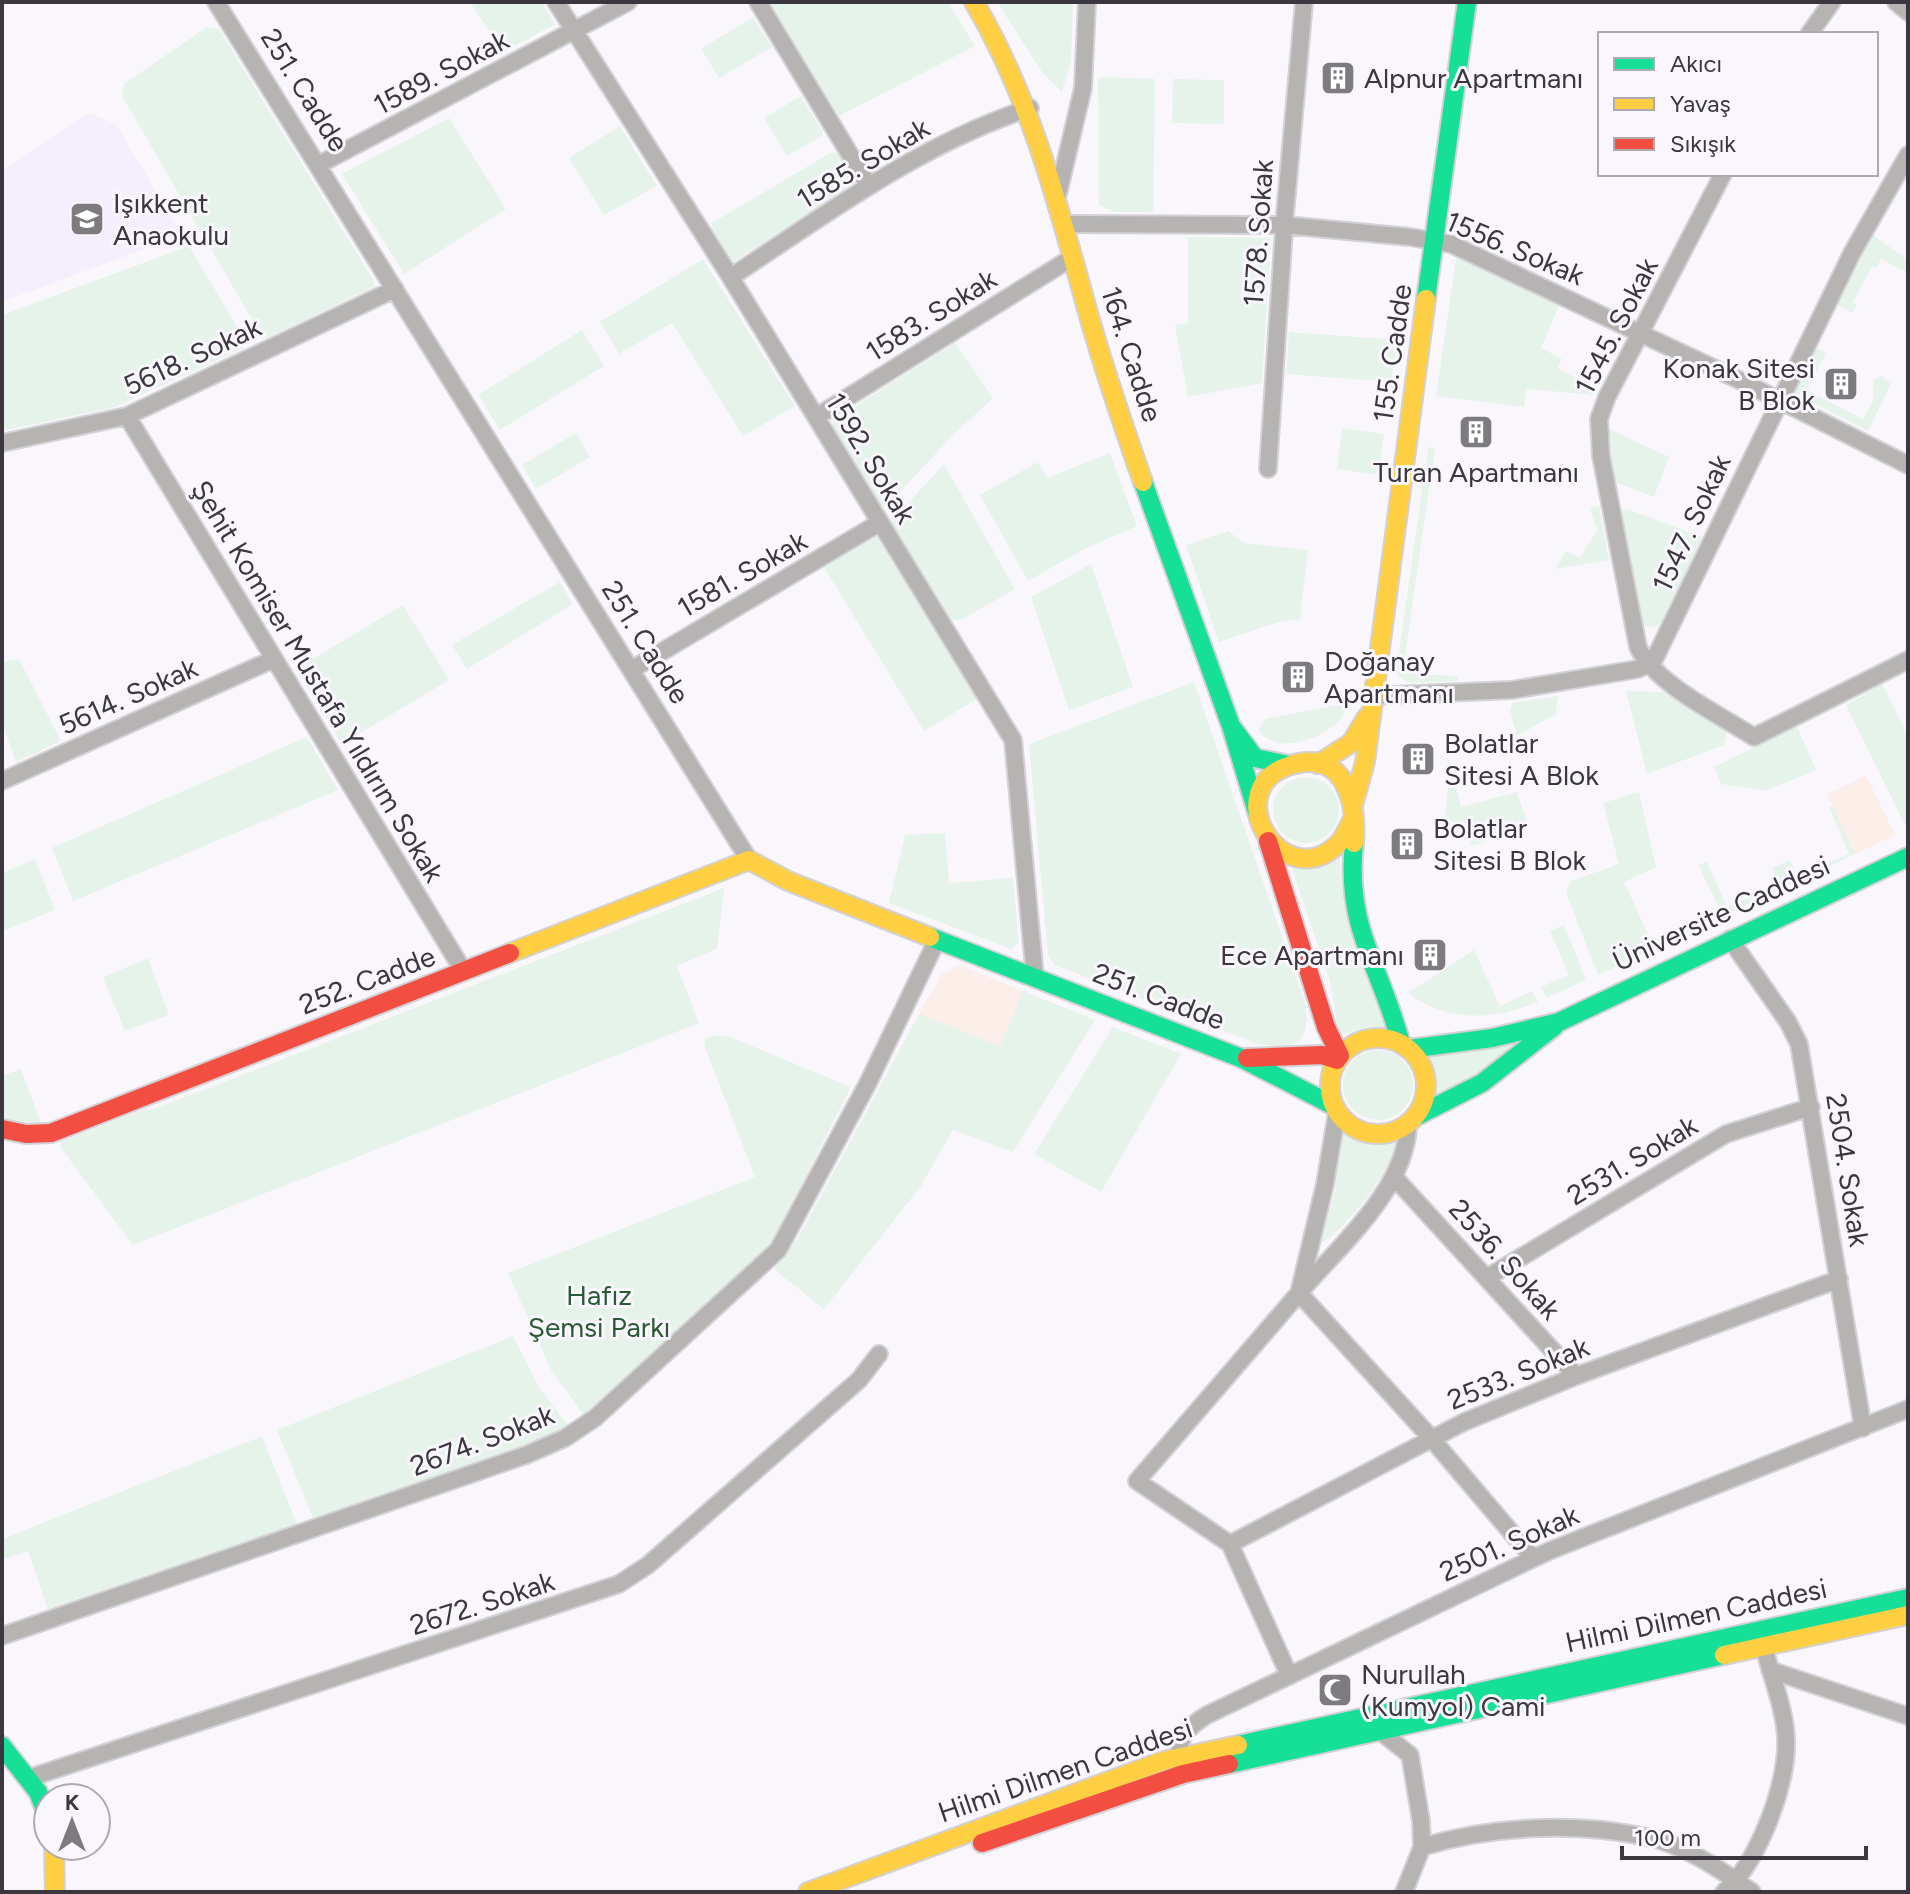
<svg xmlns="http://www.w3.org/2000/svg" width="1910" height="1894" font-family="Figtree,sans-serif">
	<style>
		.commercial { fill: #fcefea }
		.built { fill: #f5effd }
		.green { fill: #e6f3ea }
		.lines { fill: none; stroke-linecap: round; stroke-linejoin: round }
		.street-casing { stroke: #d3d1d5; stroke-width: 20 }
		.fast-casing { stroke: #d3d1d5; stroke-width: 22 }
		.slow-casing { stroke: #d3d1d5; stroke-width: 22 }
		.jam-casing { stroke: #d3d1d5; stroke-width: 22 }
		.street { stroke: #b5b4b3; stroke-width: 16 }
		.fast { stroke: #16e098; stroke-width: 18 }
		.slow { stroke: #ffcf43; stroke-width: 18 }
		.jam { stroke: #f24e42; stroke-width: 18 }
		.labels { text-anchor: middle; stroke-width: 6; stroke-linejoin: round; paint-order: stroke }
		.street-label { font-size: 28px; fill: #3a373e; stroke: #f9f6fd }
		.poi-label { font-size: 28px; fill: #3a373e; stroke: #f9f6fd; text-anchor: start }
		.park-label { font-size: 28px; fill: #295a35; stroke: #f9f6fd }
	</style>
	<rect width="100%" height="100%" fill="#f9f7fc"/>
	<path class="commercial" d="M 1866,775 L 1895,835 L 1855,854 L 1827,794 Z
		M 959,965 L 1023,991 L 1000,1046 L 919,1014 L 942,974 Z"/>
	<path class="built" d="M 89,113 L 116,124 L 182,235 L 2,302 L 2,170 Z"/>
	<path class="green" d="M 470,2 L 541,2 L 555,24 L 503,52 Z
		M 770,2 L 948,2 L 975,46 L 839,116 Z
		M 997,2 L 1073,2 L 1071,62 L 1062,92 L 1042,72 Z
		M 753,17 L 772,47 L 719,78 L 701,49 Z
		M 207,27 L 219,29 L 374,281 L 374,287 L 267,338 L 261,335 L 122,96 L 124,84 Z
		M 1101,77 L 1155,79 L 1153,212 L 1114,212 L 1099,205 L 1098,80 Z
		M 1173,79 L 1224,80 L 1224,124 L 1172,123 Z
		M 801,96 L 822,131 L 822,136 L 787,156 L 764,118 Z
		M 449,118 L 506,209 L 404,274 L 342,174 Z
		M 620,126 L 657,186 L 604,215 L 569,158 Z
		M 832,152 L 841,154 L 853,172 L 849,187 L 733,262 L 712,230 L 712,223 Z
		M 1873,235 L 1908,260 L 1908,273 L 1881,259 L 1876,268 L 1872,267 L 1853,302 L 1857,305 L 1852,313 L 1837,305 Z
		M 1188,237 L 1271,238 L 1262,383 L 1188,397 L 1175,325 L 1188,323 Z
		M 189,246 L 245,340 L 244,348 L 115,407 L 2,431 L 2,315 Z
		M 703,259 L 795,406 L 743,436 L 672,323 L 619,354 L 600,322 Z
		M 1456,259 L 1465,260 L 1559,306 L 1541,348 L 1562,359 L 1558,368 L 1597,390 L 1594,395 L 1527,389 L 1524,407 L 1436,396 Z
		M 582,330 L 604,366 L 500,430 L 478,395 Z
		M 1289,332 L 1397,340 L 1391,382 L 1286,374 Z
		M 955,343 L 993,398 L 953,435 L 886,507 L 879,507 L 833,427 L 833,420 Z
		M 1816,348 L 1826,353 L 1807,390 L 1863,419 L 1873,401 L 1873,380 L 1882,376 L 1891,384 L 1868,431 L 1793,393 Z
		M 1342,428 L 1384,434 L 1379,475 L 1337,469 Z
		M 1609,429 L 1669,457 L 1654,497 L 1615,482 Z
		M 576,433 L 590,457 L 536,489 L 522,465 Z
		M 1428,447 L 1435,448 L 1403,669 L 1409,674 L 1458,676 L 1458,681 L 1409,683 L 1396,674 Z
		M 1110,453 L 1137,526 L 1086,548 L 1028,581 L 980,495 L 1038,462 L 1047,478 Z
		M 944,464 L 1015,589 L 961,620 L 952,620 L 891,522 Z
		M 1599,506 L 1609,560 L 1555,569 L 1566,551 L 1580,558 L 1597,530 L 1590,508 Z
		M 1627,509 L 1702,537 L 1662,622 L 1655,628 L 1642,625 L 1619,513 Z
		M 1228,531 L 1244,543 L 1308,550 L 1300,619 L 1279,622 L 1219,642 L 1186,545 Z
		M 876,536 L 977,699 L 924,731 L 824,567 Z
		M 1091,564 L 1133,687 L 1069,710 L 1031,597 Z
		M 560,582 L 573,604 L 467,669 L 452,645 Z
		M 403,605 L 449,680 L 342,744 L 296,669 Z
		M 19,659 L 61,741 L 16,762 L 2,723 L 2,662 Z
		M 1194,682 L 1305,1003 C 1312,1044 1295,1050 1258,1044 L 1055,965 L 1048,956 L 1029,744 Z
		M 1882,684 L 1908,736 L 1907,829 L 1846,705 Z
		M 1626,691 L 1666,692 L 1727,733 L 1724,745 L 1647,774 Z
		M 1558,696 L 1556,714 L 1517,736 L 1510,711 L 1512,703 Z
		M 1342,704 L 1347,709 C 1336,736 1276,759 1259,730 L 1265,719 Z
		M 1797,727 L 1816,770 L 1766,791 L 1721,784 L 1714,767 Z
		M 307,737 L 338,790 L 73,901 L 52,848 Z
		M 1450,762 L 1461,807 L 1517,792 L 1529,828 L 1471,846 L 1465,823 L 1445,821 Z
		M1273 810a33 33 0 1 1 66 0a33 33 0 1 1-66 0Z
		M 1639,792 L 1656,867 L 1624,882 L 1651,941 L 1710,915 L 1713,921 L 1598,975 L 1566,893 L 1571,881 L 1619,864 L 1603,803 Z
		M 1833,806 L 1855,854 L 1723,916 L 1698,865 L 1707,862 L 1727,907 L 1779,884 L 1772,868 L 1790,860 L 1797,876 L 1849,854 L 1829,807 Z
		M 945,833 L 949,883 L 1013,878 L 1019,943 L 1011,949 L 889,903 L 905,835 Z
		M 1340,856 C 1340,921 1361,970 1389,1027 L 1367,1027 L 1339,1035 L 1330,981 L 1292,869 L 1305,869 Z
		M 35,859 L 55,910 L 2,931 L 2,873 Z
		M 724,888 L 717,949 L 677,966 L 699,1023 L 133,1245 L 61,1148 L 60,1142 L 147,1108 L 149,1111 Z
		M 1564,925 L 1586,980 L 1546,998 L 1541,987 L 1569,975 L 1550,931 Z
		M 1474,950 L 1500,1006 L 1532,991 L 1538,1002 C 1494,1020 1447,1023 1408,993 Z
		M 148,958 L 169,1015 L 125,1031 L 103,977 Z
		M 1023,991 L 1095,1020 L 1013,1152 L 953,1130 L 921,1186 L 824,1309 L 774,1269 L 798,1238 L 919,1014 L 1000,1046 Z
		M 1113,1027 L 1181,1054 L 1101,1192 L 1034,1154 Z
		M 717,1035 L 730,1037 L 851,1087 L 776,1235 L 760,1257 L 584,1415 L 551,1370 L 508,1273 L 755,1177 L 704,1045 L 706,1038 Z
		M 1536,1037 L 1432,1100 L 1436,1082 L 1429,1054 Z
		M1343 1085a35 35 0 1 1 70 0a35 35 0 1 1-70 0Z
		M 21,1069 L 41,1123 L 2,1119 L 2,1076 Z
		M 1343,1133 L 1371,1141 L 1398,1139 C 1393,1169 1346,1230 1320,1244 L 1335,1192 Z
		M 513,1336 L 540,1389 L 568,1425 L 523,1446 L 313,1518 L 277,1430 Z
		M 262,1436 L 297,1524 L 48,1609 L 28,1551 L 2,1560 L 2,1539 Z"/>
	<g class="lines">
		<g class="street-casing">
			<path id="street" d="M 216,2 L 749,860
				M 556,2 L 728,273 L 1013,740 L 1035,978
				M 758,2 L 869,186
				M 1896,2 L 1908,12
				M 1809,34 L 1832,2
				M 320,164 L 628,2
				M 1723,174 L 1607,397 L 1599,419 L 1601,456 L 1638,647 C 1655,684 1720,715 1754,737 L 1908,660
				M 1058,194 L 1083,88 L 1087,2
				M 1065,224 L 1284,225 L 1410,237 L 1451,244 L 1739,380 L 1908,465
				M 731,277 C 826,214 920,144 1030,108
				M 127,416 L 464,972
				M 816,417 L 1073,257
				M 2,443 L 127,416 L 395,289
				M 1268,469 L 1285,214 L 1304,2
				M 631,670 L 879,523
				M 1372,696 L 1512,690 L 1638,669 L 1654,660 L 1852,253 L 1908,155
				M 2,781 L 274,659
				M 1730,939 L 1788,1022 L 1799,1044 L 1863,1428
				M 1337,1112 L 1325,1184 L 1299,1293 C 1339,1246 1407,1189 1408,1124
				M 1395,1178 L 1576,1376
				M 1488,1277 L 1726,1134 L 1811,1107
				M 1230,1544 L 1464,1422 L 1576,1376 L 1839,1279
				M 2,1636 L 526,1455 L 565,1438 L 595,1418 L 778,1250 L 868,1083 L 937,940
				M 1770,1670 L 1908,1716
				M 1289,1675 L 1230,1544 L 1137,1481 L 1299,1293 L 1431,1438 L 1533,1558
				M 1380,1731 L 1410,1755 L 1421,1821 L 1422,1847 L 1404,1892
				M 1181,1765 C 1175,1740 1186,1728 1207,1715 L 1549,1551 L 1908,1409
				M 29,1778 L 619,1584 L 648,1565 L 859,1380 L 879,1354
				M 1422,1847 C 1490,1826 1572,1822 1642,1836 C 1682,1843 1720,1869 1752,1892
				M 1724,1892 C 1758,1863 1788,1784 1786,1739 C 1785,1709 1771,1676 1764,1647"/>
		</g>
		<g class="fast-casing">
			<path id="fast" d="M 1426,299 L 1467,2
				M 1143,482 L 1231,726
				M 1257,812 L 1231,726 L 1255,758 L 1289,765
				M 1354,843 C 1345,930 1381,966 1401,1044
				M 930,937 L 1241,1058 L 1334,1106
				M 1409,1049 L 1492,1038 L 1559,1022 L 1908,857
				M 1415,1117 L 1482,1083 L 1555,1026
				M 1238,1745 L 1908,1598
				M 2,1746 L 38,1792 L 48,1817
				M 1229,1764 L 1724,1655"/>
		</g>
		<g class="slow-casing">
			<path id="slow" d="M 974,2 C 1031,99 1057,201 1087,309 C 1103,367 1123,425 1143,482
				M 1318,764 L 1351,743 L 1367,717
				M 1353,805 L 1365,762 L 1426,299
				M 1353,819 C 1348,827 1344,839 1337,845 C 1282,896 1216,788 1291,765 C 1345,748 1357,803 1354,843
				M 510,953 L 749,860 L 788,881 L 930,937
				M1330 1086a48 48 0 1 1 96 0a48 48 0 1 1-96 0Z
				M 1724,1655 L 1908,1615
				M 54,1846 L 55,1892
				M 808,1892 L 1163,1761 L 1238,1745"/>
		</g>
		<g class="jam-casing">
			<path id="jam" d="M 1268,841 L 1326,1027 L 1340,1056
				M 1247,1058 L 1322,1055 L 1337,1060
				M 2,1129 L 26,1134 L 51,1133 L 510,953
				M 982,1843 L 1183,1774 L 1229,1764"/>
		</g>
		<use href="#street" class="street"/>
		<use href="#fast" class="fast"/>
		<use href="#slow" class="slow"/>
		<use href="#jam" class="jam"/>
	</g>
	<defs>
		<g id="building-square" transform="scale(1.8)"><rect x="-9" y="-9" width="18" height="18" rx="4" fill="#7d7a80" stroke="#f9f6fd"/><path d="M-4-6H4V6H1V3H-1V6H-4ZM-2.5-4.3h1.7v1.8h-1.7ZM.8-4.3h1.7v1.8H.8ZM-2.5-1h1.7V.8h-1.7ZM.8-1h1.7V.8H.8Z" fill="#fff"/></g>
		<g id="school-square" transform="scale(1.8)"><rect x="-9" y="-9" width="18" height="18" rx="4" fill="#7d7a80" stroke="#f9f6fd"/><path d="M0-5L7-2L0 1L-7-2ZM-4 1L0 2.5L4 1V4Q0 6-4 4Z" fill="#fff"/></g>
		<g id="mosque-square" transform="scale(1.8)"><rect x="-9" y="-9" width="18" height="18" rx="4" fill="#7d7a80" stroke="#f9f6fd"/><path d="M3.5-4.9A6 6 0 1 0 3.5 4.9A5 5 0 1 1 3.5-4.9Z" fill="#fff"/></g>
	</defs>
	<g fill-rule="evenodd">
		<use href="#building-square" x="1338" y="78"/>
		<use href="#school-square" x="87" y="219"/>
		<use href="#building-square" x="1841" y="384"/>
		<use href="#building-square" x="1476" y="432"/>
		<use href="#building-square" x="1298" y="677"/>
		<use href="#building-square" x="1418" y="759"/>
		<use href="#building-square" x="1407" y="844"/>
		<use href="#building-square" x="1430" y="955"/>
		<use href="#mosque-square" x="1335" y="1690"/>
	</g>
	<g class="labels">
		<g class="street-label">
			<text transform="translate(441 72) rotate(-28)" y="10">1589. Sokak</text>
			<text transform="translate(305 90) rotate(58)" y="10">251. Cadde</text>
			<text transform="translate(863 163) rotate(-31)" y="10">1585. Sokak</text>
			<text transform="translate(1258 233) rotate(-86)" y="10">1578. Sokak</text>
			<text transform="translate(1515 248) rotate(23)" y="10">1556. Sokak</text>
			<text transform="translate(931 315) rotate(-32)" y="10">1583. Sokak</text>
			<text transform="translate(1616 326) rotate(-63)" y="10">1545. Sokak</text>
			<text transform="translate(1392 353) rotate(-82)" y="10">155. Cadde</text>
			<text transform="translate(1132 354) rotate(72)" y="10">164. Cadde</text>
			<text transform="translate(192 356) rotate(-25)" y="10">5618. Sokak</text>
			<text transform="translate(871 458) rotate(59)" y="10">1592. Sokak</text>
			<text transform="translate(1691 523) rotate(-65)" y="10">1547. Sokak</text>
			<text transform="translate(742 574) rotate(-30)" y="10">1581. Sokak</text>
			<text transform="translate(646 642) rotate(58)" y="10">251. Cadde</text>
			<text transform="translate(318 681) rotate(59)" y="10">Şehit Komiser Mustafa Yıldırım Sokak</text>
			<text transform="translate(128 696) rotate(-24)" y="10">5614. Sokak</text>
			<text transform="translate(1721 913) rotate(-25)" y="10">Üniversite Caddesi</text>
			<text transform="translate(367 980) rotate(-21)" y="10">252. Cadde</text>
			<text transform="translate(1159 996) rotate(21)" y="10">251. Cadde</text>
			<text transform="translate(1632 1160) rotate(-31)" y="10">2531. Sokak</text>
			<text transform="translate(1848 1170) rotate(81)" y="10">2504. Sokak</text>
			<text transform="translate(1505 1259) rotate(48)" y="10">2536. Sokak</text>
			<text transform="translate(1518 1373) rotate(-22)" y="10">2533. Sokak</text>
			<text transform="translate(482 1440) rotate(-21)" y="10">2674. Sokak</text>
			<text transform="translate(1509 1543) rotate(-24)" y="10">2501. Sokak</text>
			<text transform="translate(482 1603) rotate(-18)" y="10">2672. Sokak</text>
			<text transform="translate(1696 1615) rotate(-12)" y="10">Hilmi Dilmen Caddesi</text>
			<text transform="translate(1065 1770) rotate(-19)" y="10">Hilmi Dilmen Caddesi</text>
		</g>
		<g class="poi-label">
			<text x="1364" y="88">Alpnur Apartmanı</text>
			<text x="113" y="213">Işıkkent<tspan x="113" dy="32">Anaokulu</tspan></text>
			<text x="1815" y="378" text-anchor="end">Konak Sitesi<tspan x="1815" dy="32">B Blok</tspan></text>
			<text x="1476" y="482" text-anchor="middle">Turan Apartmanı</text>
			<text x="1324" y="671">Doğanay<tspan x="1324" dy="32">Apartmanı</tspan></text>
			<text x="1444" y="753">Bolatlar<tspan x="1444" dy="32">Sitesi A Blok</tspan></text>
			<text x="1433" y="838">Bolatlar<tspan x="1433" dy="32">Sitesi B Blok</tspan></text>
			<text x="1404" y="965" text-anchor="end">Ece Apartmanı</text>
			<text x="1361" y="1684">Nurullah<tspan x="1361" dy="32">(Kumyol) Cami</tspan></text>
		</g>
		<g class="park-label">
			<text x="599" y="1305">Hafız<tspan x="599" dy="32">Şemsi Parkı</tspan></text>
		</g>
	</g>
	<rect width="1910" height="1894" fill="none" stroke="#3a373e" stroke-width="8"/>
	<rect x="1598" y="32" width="280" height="144" fill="#f9f6fd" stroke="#adaab1" stroke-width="2"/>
	<rect x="1614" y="58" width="40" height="12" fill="#16e098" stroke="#adaab1" stroke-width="2"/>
	<text x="1670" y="72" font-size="24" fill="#3a373e">Akıcı</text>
	<rect x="1614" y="98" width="40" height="12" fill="#ffcf43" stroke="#adaab1" stroke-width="2"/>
	<text x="1670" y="112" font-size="24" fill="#3a373e">Yavaş</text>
	<rect x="1614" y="138" width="40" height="12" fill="#f24e42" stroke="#adaab1" stroke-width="2"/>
	<text x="1670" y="152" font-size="24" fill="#3a373e">Sıkışık</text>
	<g transform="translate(72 1822)"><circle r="38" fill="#f9f6fd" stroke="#adaab1" stroke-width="2"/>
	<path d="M0-6L14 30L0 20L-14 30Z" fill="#7d7a80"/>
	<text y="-12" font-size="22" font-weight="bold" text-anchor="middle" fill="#3a373e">K</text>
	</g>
	<path d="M1622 1846v12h244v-12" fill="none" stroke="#3a373e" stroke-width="4"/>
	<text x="1634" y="1846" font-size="24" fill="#3a373e" stroke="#f9f6fd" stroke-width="6" paint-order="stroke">100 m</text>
</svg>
